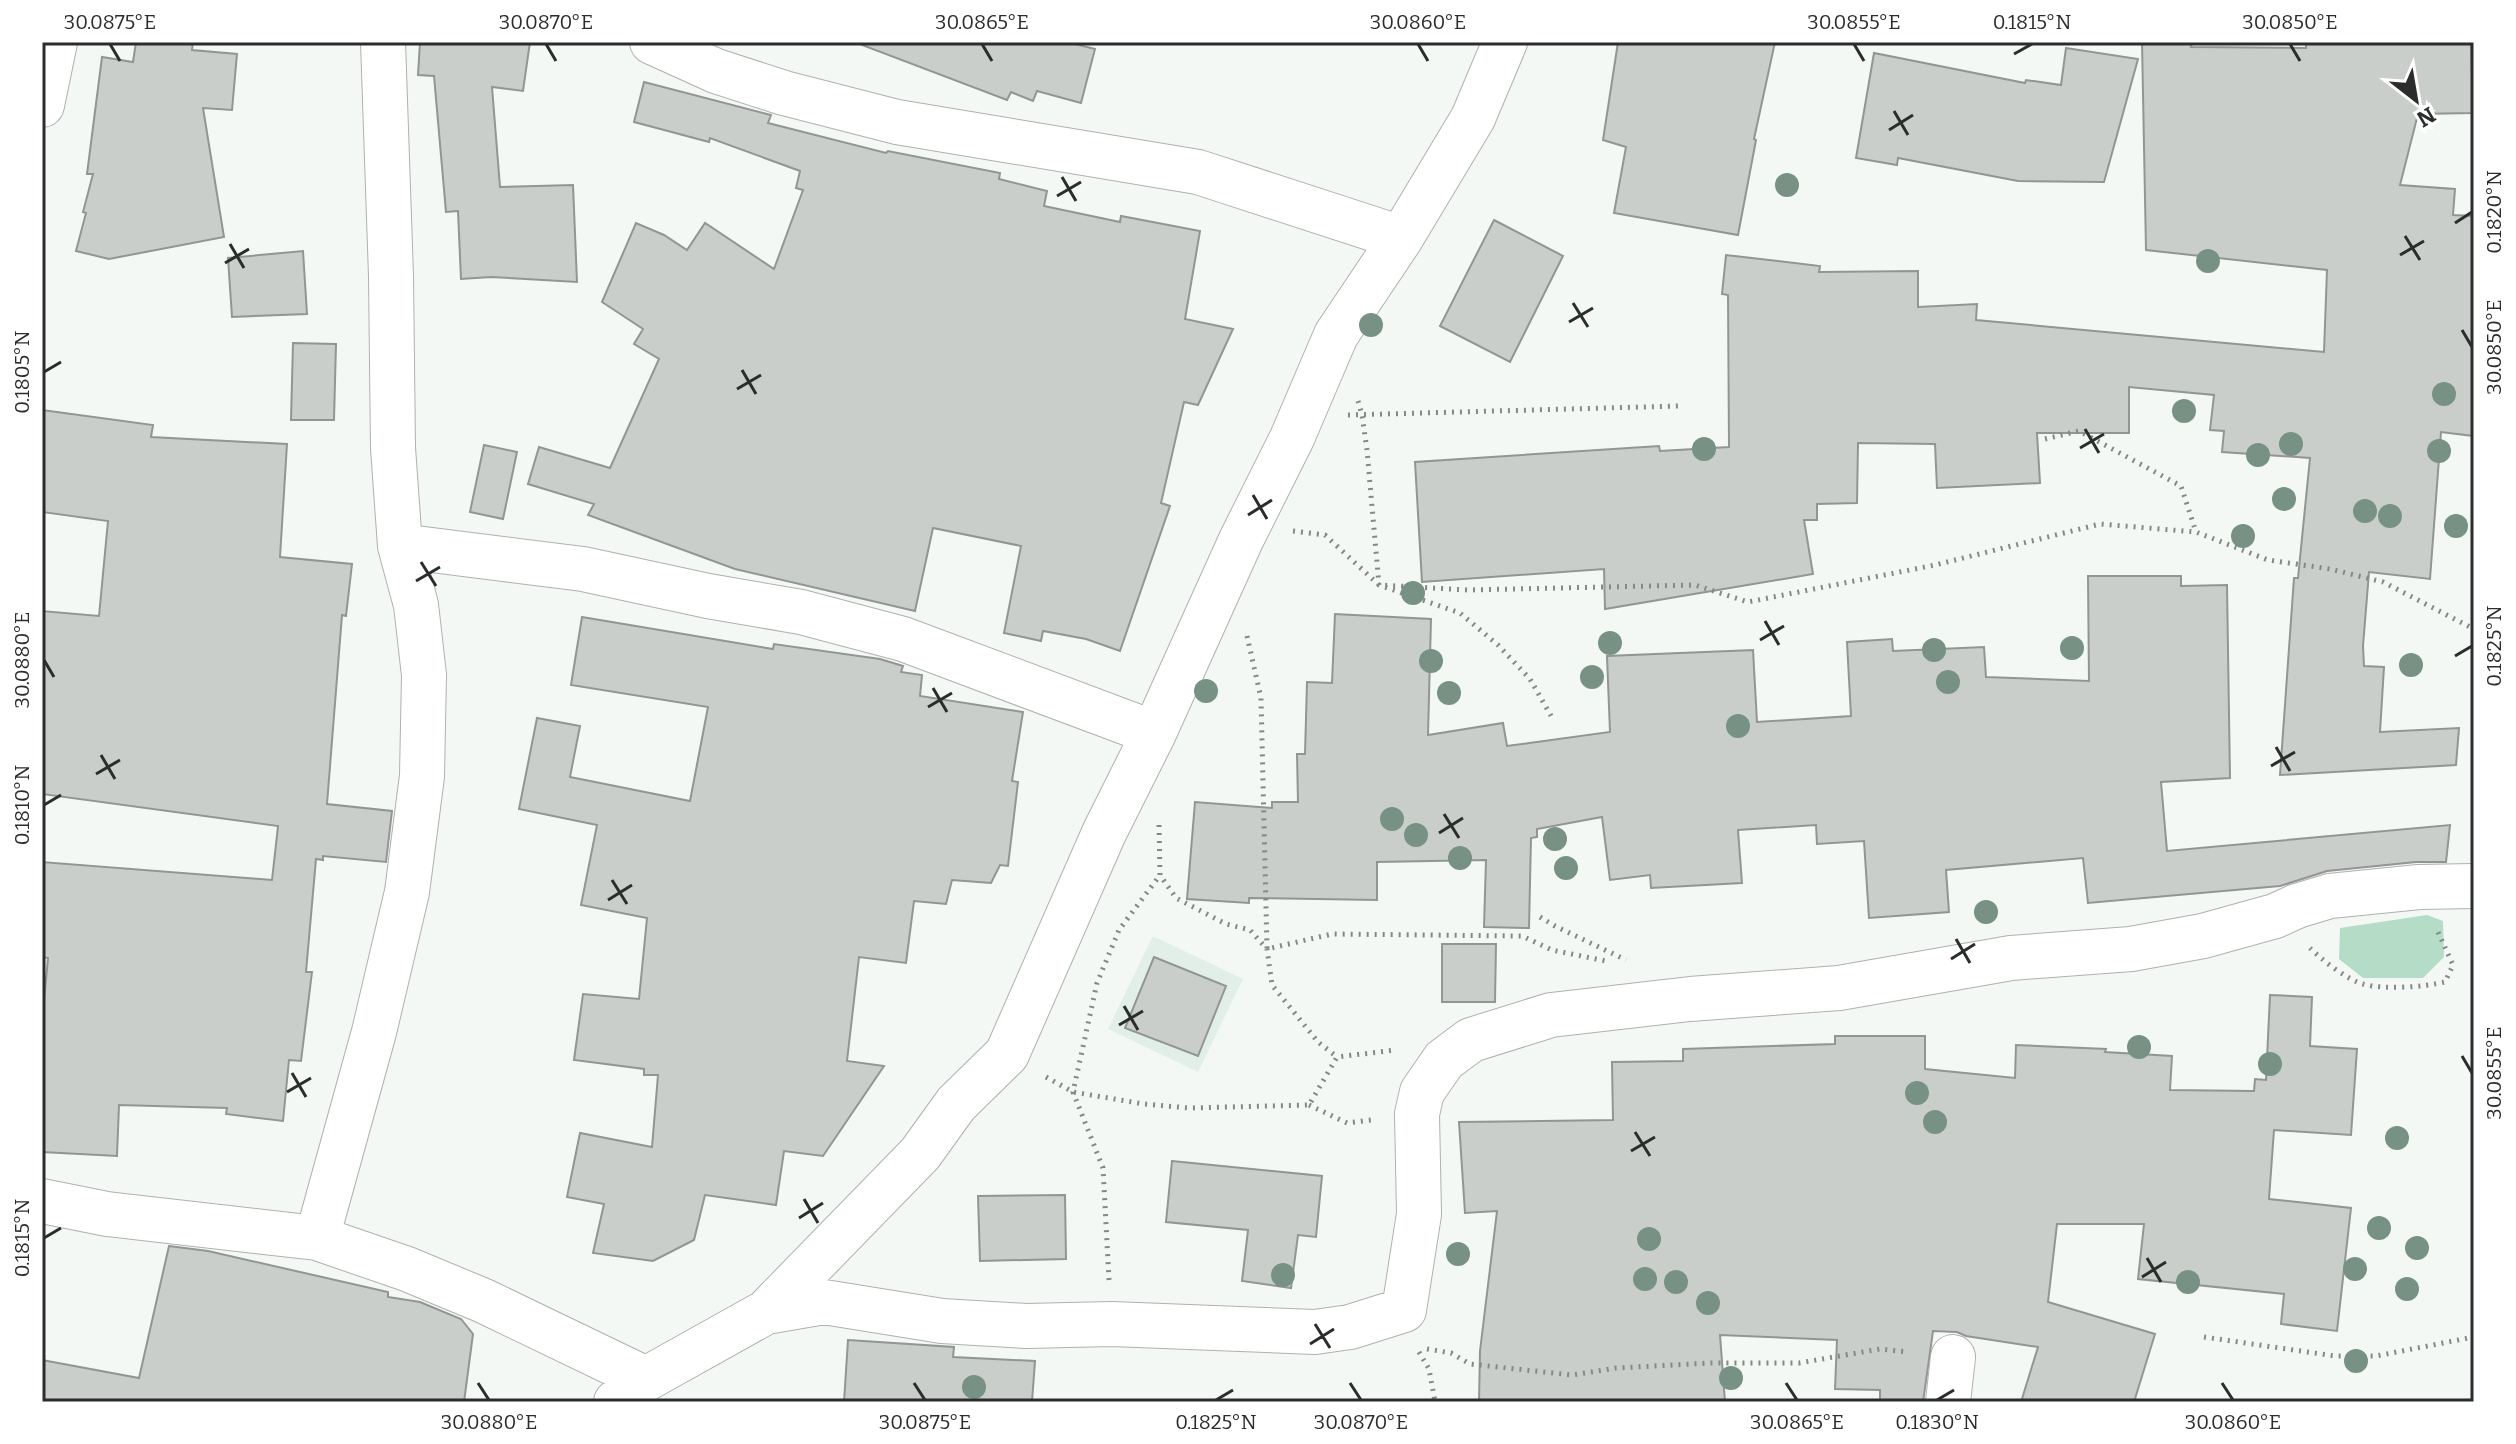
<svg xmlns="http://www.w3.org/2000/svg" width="2516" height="1444" font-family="Bitter,serif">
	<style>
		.built { fill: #e2efe8 }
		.green { fill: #b5dcc7 }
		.building { fill: #c9cecb; stroke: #919694; stroke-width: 2 }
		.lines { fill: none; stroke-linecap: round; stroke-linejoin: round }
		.minor-casing { stroke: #adb2af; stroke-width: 46 }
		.path { stroke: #858887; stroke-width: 5; stroke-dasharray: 2 6; stroke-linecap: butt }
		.minor { stroke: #fff; stroke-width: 44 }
		.tree { fill: #779185 }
		.ticks { fill: none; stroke: #2b2d2c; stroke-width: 3 }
		.neatline { fill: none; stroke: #2b2d2c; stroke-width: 3 }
		.ticks-label { font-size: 20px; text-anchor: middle; fill: #2b2d2c }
	</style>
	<rect width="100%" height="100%" fill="#f3f8f5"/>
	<path class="built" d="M 1153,936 L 1243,979 L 1198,1072 L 1108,1029 Z"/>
	<path class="green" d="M 2427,915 L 2443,921 L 2444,957 L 2423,978 L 2363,978 L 2339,959 L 2340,928 Z"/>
	<path class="building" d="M 136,42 L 193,42 L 192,50 L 237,54 L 232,110 L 203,108 L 224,237 L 109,259 L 76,251 L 86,213 L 83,212 L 93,174 L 87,174 L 102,57 L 133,62 Z
		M 420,42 L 530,42 L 523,91 L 492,87 L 500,187 L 573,185 L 577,282 L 491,277 L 461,279 L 458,211 L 446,212 L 434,76 L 418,75 Z
		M 863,42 L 1067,42 L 1095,49 L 1081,103 L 1037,91 L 1033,101 L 1011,92 L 1007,100 L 862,45 Z
		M 1618,42 L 1775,42 L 1754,139 L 1756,140 L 1738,235 L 1614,213 L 1626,147 L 1603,140 Z
		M 2142,42 L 2192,42 L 2191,47 L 2306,48 L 2306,42 L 2471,42 L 2473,113 L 2418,114 L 2400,185 L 2455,189 L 2453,215 L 2474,216 L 2474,436 L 2441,432 L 2430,579 L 2369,572 L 2363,646 L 2364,666 L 2384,667 L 2380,732 L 2459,728 L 2456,765 L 2280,775 L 2294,578 L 2298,578 L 2310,458 L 2222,452 L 2224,431 L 2210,430 L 2214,395 L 2129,387 L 2129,433 L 2037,433 L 2040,483 L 1937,488 L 1935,444 L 1858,443 L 1857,503 L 1817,504 L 1817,520 L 1804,520 L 1813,574 L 1605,609 L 1604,569 L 1422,582 L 1415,462 L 1659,446 L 1660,451 L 1729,447 L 1728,295 L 1722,294 L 1726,255 L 1820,266 L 1819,272 L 1918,271 L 1918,307 L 1977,304 L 1976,320 L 2324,352 L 2327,270 L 2146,250 Z
		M 2066,48 L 2138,59 L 2104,182 L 2018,181 L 1898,158 L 1897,165 L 1856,158 L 1874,53 L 2025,83 L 2026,80 L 2061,85 Z
		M 644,82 L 771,115 L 768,123 L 886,153 L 888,151 L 1000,173 L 999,179 L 1047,191 L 1044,206 L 1120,222 L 1121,216 L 1200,231 L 1185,319 L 1233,329 L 1198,405 L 1184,402 L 1161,503 L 1170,506 L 1120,651 L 1086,639 L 1043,631 L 1041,641 L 1004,633 L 1021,546 L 933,528 L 915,611 L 735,569 L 588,515 L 594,504 L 528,484 L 539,447 L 610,468 L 659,359 L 634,344 L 643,329 L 602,302 L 636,223 L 664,235 L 687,250 L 705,223 L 774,269 L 803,190 L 796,188 L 800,171 L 710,138 L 709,142 L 634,122 Z
		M 1494,220 L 1563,256 L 1510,362 L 1440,326 Z
		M 303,251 L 307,314 L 232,317 L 228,258 Z
		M 293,343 L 336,344 L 334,420 L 291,420 Z
		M 42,410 L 153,425 L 151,437 L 287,444 L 280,557 L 352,564 L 346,616 L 342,615 L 327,804 L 392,811 L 386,862 L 323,856 L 323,860 L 316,859 L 306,972 L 312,972 L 301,1061 L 289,1060 L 283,1121 L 226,1114 L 227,1108 L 119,1105 L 117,1156 L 42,1152 L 42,1021 L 48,958 L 42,957 L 42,862 L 272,880 L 278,826 L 42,794 L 42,611 L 99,616 L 108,521 L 42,512 Z
		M 484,445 L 517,452 L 503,519 L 470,512 Z
		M 2088,576 L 2181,576 L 2181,586 L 2227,585 L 2230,778 L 2161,782 L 2167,851 L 2450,825 L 2446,862 L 2416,862 L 2327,871 L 2280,886 L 2088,903 L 2083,858 L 1946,870 L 1949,912 L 1869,918 L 1864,841 L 1817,844 L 1816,825 L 1738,830 L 1742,883 L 1651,888 L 1650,875 L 1610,880 L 1602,817 L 1537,829 L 1537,837 L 1531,838 L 1529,928 L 1484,927 L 1486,860 L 1377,862 L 1377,900 L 1249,898 L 1249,903 L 1187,899 L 1195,802 L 1272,808 L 1272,802 L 1298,802 L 1297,754 L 1305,754 L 1307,682 L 1332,683 L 1335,614 L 1431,619 L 1428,735 L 1503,723 L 1507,746 L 1610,732 L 1607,656 L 1753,650 L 1757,722 L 1851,716 L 1847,642 L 1892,639 L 1893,651 L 1984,647 L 1986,677 L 2089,681 Z
		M 582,617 L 773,649 L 774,644 L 880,659 L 903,666 L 901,672 L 922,675 L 920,696 L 1023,712 L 1012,781 L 1018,782 L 1008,866 L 1000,865 L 991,883 L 952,880 L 946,904 L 914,901 L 906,963 L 859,957 L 847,1061 L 884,1066 L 823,1156 L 784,1151 L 776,1205 L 705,1195 L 694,1240 L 653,1261 L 593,1253 L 604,1204 L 567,1197 L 580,1133 L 652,1147 L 658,1075 L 644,1075 L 644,1069 L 574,1060 L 583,994 L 639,999 L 647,918 L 581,905 L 597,825 L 519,809 L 537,718 L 580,726 L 570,777 L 690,801 L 708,707 L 571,685 Z
		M 1442,944 L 1496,944 L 1495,1002 L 1442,1002 Z
		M 1154,957 L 1226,986 L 1198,1056 L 1125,1028 Z
		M 2270,995 L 2312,997 L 2310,1046 L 2357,1049 L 2351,1135 L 2274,1130 L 2269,1199 L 2351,1208 L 2337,1331 L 2281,1324 L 2284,1294 L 2138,1279 L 2144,1224 L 2057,1224 L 2048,1302 L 2155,1334 L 2134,1402 L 2021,1402 L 2038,1347 L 1966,1336 L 1957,1332 L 1933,1331 L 1923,1402 L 1880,1402 L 1880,1390 L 1835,1389 L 1837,1340 L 1720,1335 L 1725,1402 L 1479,1402 L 1480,1351 L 1497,1211 L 1465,1213 L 1459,1122 L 1613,1120 L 1612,1062 L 1683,1061 L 1683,1049 L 1835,1044 L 1835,1036 L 1925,1036 L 1925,1069 L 2015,1078 L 2016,1045 L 2106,1049 L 2105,1052 L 2172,1056 L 2170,1090 L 2254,1091 L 2255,1079 L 2266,1080 Z
		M 1172,1161 L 1322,1176 L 1316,1237 L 1298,1235 L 1291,1288 L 1242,1281 L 1248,1230 L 1166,1222 Z
		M 1065,1195 L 1066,1259 L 980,1261 L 978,1196 Z
		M 169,1246 L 208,1251 L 388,1292 L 388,1297 L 420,1302 L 461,1319 L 473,1334 L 464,1402 L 42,1402 L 42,1360 L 139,1378 Z
		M 848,1340 L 954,1347 L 953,1357 L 1035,1361 L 1032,1402 L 844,1402 Z"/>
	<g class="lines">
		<g class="minor-casing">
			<path id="minor" d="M 652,42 L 716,71 L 784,93 L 897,122 L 1198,172 L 1401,238
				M 42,105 L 55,42
				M 400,546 L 583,569 L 708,596 L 801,612 L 903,639 L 1154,733
				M 42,1201 L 107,1214 L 317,1238 L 407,1269 L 484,1301 L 646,1379
				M 317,1238 L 374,1032 L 407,892 L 422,776 L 424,675 L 416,605 L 400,546 L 393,448 L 391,276 L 383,42
				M 766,1312 L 824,1302 L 942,1321 L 1026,1326 L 1112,1324 L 1315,1332 L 1350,1327 L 1404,1310 L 1419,1214 L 1417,1114 L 1422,1092 L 1444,1060 L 1471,1040 L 1551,1015 L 1690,999 L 1839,988 L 2011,958 L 2131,949 L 2203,936 L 2275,916 L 2297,906 L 2330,896 L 2419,887 L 2474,886
				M 616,1402 L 646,1379 L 766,1312 L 920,1154 L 956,1104 L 1007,1054 L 1104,833 L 1154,733 L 1241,540 L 1292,438 L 1336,335 L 1401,238 L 1473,118 L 1505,42
				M 1948,1402 L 1953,1357"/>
		</g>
		<path class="path" d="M 1358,401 L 1362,415 L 1367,450 L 1379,585 L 1460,613 L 1498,645 L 1530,679 L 1554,721
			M 1348,415 L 1679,406
			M 2045,439 L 2079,431 L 2181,486 L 2196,532
			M 1293,531 L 1325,535 L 1379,585 L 1468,590 L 1695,585 L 1748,602 L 1935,565 L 2100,524 L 2196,532 L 2268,560 L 2330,569 L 2383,582 L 2474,629
			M 1247,636 L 1261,698 L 1267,949 L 1332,934 L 1522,936 L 1552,950 L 1606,961
			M 1159,825 L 1160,875 L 1176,898 L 1226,924 L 1250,930 L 1267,949 L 1272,985 L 1318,1042 L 1337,1057
			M 1540,917 L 1555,926 L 1626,960
			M 2310,948 C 2322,960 2346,979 2363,984 C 2384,990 2424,987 2445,982 L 2453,965 L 2438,932
			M 1046,1077 L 1073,1092 L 1144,1104 L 1189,1108 L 1309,1105 L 1337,1057 L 1396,1050
			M 1309,1105 L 1347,1123 L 1371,1120
			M 1109,1280 L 1103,1168 L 1073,1092 L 1097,983 L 1119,930 L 1160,875
			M 2204,1337 L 2335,1356 L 2376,1356 L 2474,1337
			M 1427,1349 L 1451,1353 L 1470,1364 L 1572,1375 L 1616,1368 L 1711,1363 L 1799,1363 L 1880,1349 L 1907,1352
			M 1419,1352 L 1429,1369 L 1435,1402"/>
		<use href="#minor" class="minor"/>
	</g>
	<g class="tree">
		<circle cx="1787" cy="185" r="12"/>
		<circle cx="2208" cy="261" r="12"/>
		<circle cx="1371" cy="325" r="12"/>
		<circle cx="2444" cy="394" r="12"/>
		<circle cx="2184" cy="411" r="12"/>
		<circle cx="2291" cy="444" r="12"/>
		<circle cx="1704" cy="449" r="12"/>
		<circle cx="2439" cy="451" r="12"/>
		<circle cx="2258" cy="455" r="12"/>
		<circle cx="2284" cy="499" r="12"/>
		<circle cx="2365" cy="511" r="12"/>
		<circle cx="2390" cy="516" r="12"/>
		<circle cx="2456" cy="526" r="12"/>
		<circle cx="2243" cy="536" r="12"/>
		<circle cx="1413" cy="593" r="12"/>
		<circle cx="1610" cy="643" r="12"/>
		<circle cx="2072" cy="648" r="12"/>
		<circle cx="1934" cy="650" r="12"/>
		<circle cx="1431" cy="661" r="12"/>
		<circle cx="2411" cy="665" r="12"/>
		<circle cx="1592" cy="677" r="12"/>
		<circle cx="1948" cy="682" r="12"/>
		<circle cx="1206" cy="691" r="12"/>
		<circle cx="1449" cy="693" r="12"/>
		<circle cx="1738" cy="726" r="12"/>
		<circle cx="1392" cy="819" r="12"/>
		<circle cx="1416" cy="835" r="12"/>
		<circle cx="1555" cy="839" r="12"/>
		<circle cx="1460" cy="858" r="12"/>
		<circle cx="1566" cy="868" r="12"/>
		<circle cx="1986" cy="912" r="12"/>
		<circle cx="2139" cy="1047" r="12"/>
		<circle cx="2270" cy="1064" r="12"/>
		<circle cx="1917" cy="1093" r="12"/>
		<circle cx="1935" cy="1122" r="12"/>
		<circle cx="2397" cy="1138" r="12"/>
		<circle cx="2379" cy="1228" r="12"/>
		<circle cx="1649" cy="1239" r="12"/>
		<circle cx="2417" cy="1248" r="12"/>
		<circle cx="1458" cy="1254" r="12"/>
		<circle cx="2355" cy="1269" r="12"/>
		<circle cx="1283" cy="1275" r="12"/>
		<circle cx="1645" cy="1279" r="12"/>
		<circle cx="1676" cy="1282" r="12"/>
		<circle cx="2188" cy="1282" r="12"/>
		<circle cx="2407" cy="1289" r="12"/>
		<circle cx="1708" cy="1303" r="12"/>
		<circle cx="2356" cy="1361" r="12"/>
		<circle cx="1731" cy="1378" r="12"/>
		<circle cx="974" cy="1387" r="12"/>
	</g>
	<path class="ticks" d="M 110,44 L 120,61M 546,44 L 556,61M 982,44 L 992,61M 1418,44 L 1428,61M 1854,44 L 1864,61M 2290,44 L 2300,61M 2014,54 L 2032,44M 1894,111 L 1908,135M 1889,130 L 1913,115M 1062,177 L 1076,201M 1057,196 L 1081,182M 2455,223 L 2472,212M 2405,236 L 2420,260M 230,244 L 244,268M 2400,255 L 2424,241M 225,263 L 249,249M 1573,303 L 1588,327M 1569,322 L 1593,308M 2462,330 L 2472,347M 742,370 L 756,394M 44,372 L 61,362M 737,389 L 761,375M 2085,429 L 2099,453M 2080,448 L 2104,434M 1253,495 L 1267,519M 1248,515 L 1272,500M 421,562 L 436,586M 416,581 L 440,567M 1765,621 L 1779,645M 1760,640 L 1784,626M 2455,656 L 2472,646M 44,660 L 54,677M 933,688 L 947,712M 928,707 L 952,693M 2276,747 L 2290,771M 101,755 L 115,779M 2271,766 L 2295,752M 96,774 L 120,760M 44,805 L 61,795M 1444,814 L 1459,838M 1439,833 L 1463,818M 612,880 L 627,904M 608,900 L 632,885M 1956,939 L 1970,963M 1951,959 L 1975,944M 1124,1006 L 1138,1030M 1119,1025 L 1143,1011M 2462,1056 L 2472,1073M 292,1073 L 306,1097M 287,1092 L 311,1078M 1635,1132 L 1650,1156M 1631,1151 L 1655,1137M 804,1199 L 818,1223M 799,1218 L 823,1203M 44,1238 L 61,1228M 2147,1258 L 2161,1282M 2142,1277 L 2166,1262M 1315,1324 L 1330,1348M 1310,1344 L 1334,1329M 478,1383 L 489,1400M 914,1383 L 925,1400M 1350,1383 L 1361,1400M 1786,1383 L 1797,1400M 2222,1383 L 2233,1400M 1216,1400 L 1233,1390M 1937,1400 L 1954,1390"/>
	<rect width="2516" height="1444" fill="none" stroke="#ffffff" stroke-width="88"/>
	<g transform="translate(2416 100) rotate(149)" stroke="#ffffff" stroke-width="6" paint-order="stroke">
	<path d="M0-6L14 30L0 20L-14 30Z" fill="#2b2d2c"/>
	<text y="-12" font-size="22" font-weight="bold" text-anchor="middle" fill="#2b2d2c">N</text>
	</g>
	<rect x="44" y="44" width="2428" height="1356" class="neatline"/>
	<g class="ticks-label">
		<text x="110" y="29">30.0875°E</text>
		<text x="546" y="29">30.0870°E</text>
		<text x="982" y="29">30.0865°E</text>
		<text x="1418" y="29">30.0860°E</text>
		<text x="1854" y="29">30.0855°E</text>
		<text x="2032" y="29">0.1815°N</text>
		<text x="2290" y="29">30.0850°E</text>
		<text transform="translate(2494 212) rotate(-90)" y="7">0.1820°N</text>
		<text transform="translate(2494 347) rotate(-90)" y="7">30.0850°E</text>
		<text transform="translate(22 372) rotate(-90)" y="7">0.1805°N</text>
		<text transform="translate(2494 646) rotate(-90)" y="7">0.1825°N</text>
		<text transform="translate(22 660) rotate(-90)" y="7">30.0880°E</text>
		<text transform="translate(22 805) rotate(-90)" y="7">0.1810°N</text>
		<text transform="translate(2494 1073) rotate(-90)" y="7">30.0855°E</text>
		<text transform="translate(22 1238) rotate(-90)" y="7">0.1815°N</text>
		<text x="489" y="1429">30.0880°E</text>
		<text x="925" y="1429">30.0875°E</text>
		<text x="1216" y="1429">0.1825°N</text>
		<text x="1361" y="1429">30.0870°E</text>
		<text x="1797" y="1429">30.0865°E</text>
		<text x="1937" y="1429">0.1830°N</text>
		<text x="2233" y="1429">30.0860°E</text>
	</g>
</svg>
